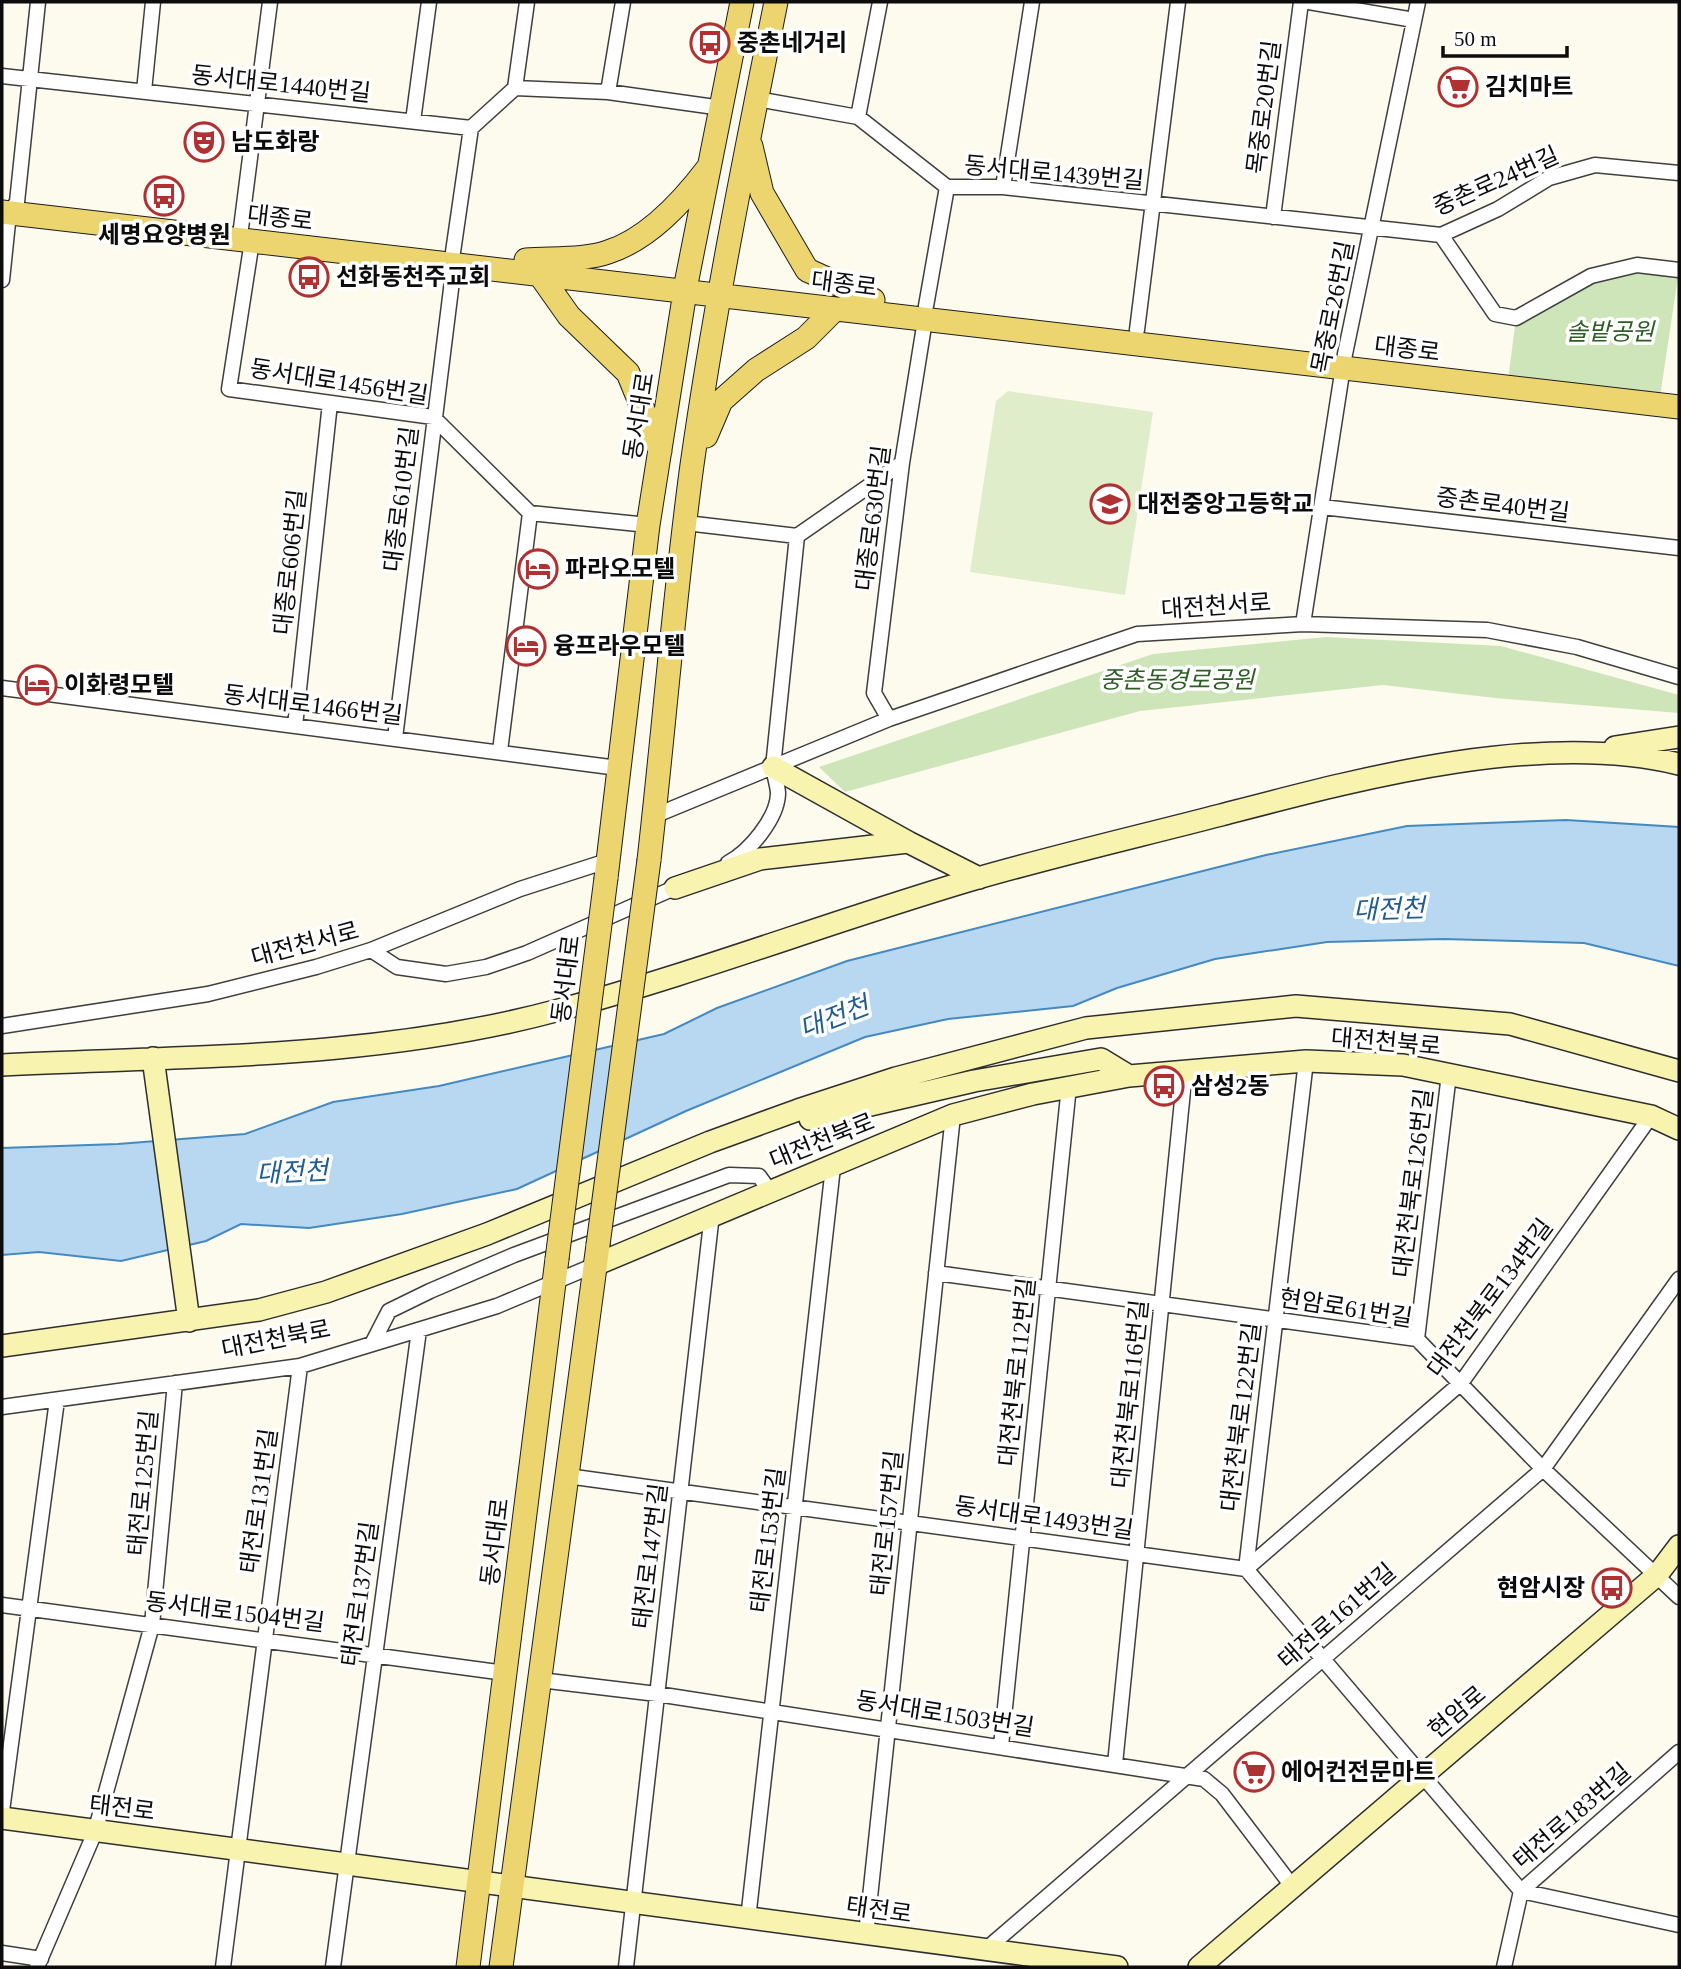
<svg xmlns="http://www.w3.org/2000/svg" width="1681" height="1969" font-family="'Times New Roman','Noto Sans KR',serif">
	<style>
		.green { fill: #cee5ba }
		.pitch { fill: #e0edcb }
		.water { fill: #b7d8f0; stroke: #4489c1; stroke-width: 2 }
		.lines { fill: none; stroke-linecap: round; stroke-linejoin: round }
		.street-casing { stroke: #3f3f3f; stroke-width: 17 }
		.secondary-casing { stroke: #2e2e2e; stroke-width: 24 }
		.primary-casing { stroke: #1d1d1d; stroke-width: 25 }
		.street { stroke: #fff; stroke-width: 14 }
		.secondary { stroke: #f8f3ae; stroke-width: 21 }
		.primary { stroke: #ecd46f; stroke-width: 23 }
		.primary-bridge-casing { stroke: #1d1d1d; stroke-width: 25; stroke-linecap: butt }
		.primary-bridge { stroke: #ecd46f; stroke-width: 23 }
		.labels { text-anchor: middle; stroke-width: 7; stroke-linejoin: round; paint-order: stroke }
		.poi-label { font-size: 24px; font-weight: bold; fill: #0c0c0c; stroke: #fff; text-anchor: start }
		.street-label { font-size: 24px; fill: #0c0c0c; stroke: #fff }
		.park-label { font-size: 24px; font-style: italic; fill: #2c5e23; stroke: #fff }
		.water-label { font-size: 26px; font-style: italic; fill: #215c93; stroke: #fff }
	</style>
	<rect width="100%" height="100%" fill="#fdfbee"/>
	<path class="green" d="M 1637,265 L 1679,270 L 1660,397 L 1508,380 L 1516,318 L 1591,276 Z
		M 1326,637 L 1501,646 L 1679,695 L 1679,713 L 1495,698 L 1383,685 L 1140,711 L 845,792 L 819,767 L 1153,654 Z"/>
	<path class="pitch" d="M 1008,391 L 1153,412 L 1125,595 L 970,572 L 996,401 Z"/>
	<path class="water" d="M 1566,820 L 1679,827 L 1679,966 L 1584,943 L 1443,939 L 1327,942 L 1215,959 L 1117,988 L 1073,1006 L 948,1019 L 865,1037 L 686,1111 L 517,1189 L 402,1214 L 309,1228 L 241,1224 L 206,1241 L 121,1261 L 39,1252 L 2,1255 L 2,1148 L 118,1144 L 245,1134 L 333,1102 L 439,1086 L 664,1034 L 717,1008 L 847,961 L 1266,855 L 1407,826 Z"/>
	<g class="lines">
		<g class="street-casing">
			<path id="street" d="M 1309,2 L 1414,20
				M 2,76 L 471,128 L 515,88 L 608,92 L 722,108
				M 515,88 L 527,2
				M 144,91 L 153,2
				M 608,92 L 623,2
				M 757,99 L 858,117 L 947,187 L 1003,187 L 1441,235 L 1498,209 L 1549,178 L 1595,165 L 1679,173
				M 858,117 L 880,2
				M 413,121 L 429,2
				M 1003,187 L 1032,2
				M 1273,217 L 1301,2
				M 241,228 L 270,2
				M 1441,235 L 1495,314 L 1516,318 L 1591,276 L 1637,265 L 1679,270
				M 252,241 L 229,389 L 433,417 L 530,513 L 648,525
				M 453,252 L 471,128
				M 2,280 L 9,213 L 17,202 L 38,2
				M 926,306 L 947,187
				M 1137,330 L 1178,2
				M 1322,507 L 1679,548
				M 686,523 L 797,536 L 902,463
				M 1303,624 L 1345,354 L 1418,2
				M 2,688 L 618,768
				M 889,719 L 874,693 L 902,463 L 925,320
				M 295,726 L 330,403
				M 395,738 L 454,265
				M 500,751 L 530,513
				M 654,816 L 889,719 L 1137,634 L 1303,624 L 1487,630 L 1577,647 L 1679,677
				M 728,863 C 749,852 777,819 778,794 C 778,786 774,775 773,767 L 797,536
				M 371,950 L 397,967 L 446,974 L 486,967 L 527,953 L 681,885
				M 2,1026 L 208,994 L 316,967 L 371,950 L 520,889 L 607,861
				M 936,1273 L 1417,1339 L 1543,1469 L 1679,1597
				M 1417,1339 L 1449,1074
				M 372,1344 L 389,1311 L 430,1291 L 514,1255 L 729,1175 L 759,1176 L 769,1190
				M 2,1407 L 300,1366 L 497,1306 L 595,1265
				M 567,1476 L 1246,1569 L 1521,1891 L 1679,1925
				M 1246,1569 L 1461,1383 L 1651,1116
				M 1246,1569 L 1306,1061
				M 2,1605 L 505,1673
				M 540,1680 L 657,1694 L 1204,1779 L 1222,1794 L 1292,1886
				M 1001,1746 L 1069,1086
				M 1115,1764 L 1185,1071
				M 2,1811 L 57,1400
				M 748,1919 L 833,1167
				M 866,1935 L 953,1115
				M 984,1951 L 1543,1469 L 1679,1279
				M 2,1953 L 41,1959
				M 37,1967 L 95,1832 L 152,1625 L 175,1383
				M 223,1967 L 300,1366
				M 333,1967 L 419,1330
				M 626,1967 L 712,1214
				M 1504,1967 L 1521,1891 L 1679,1752"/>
		</g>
		<g class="secondary-casing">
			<path id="secondary" d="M 1615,747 L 1679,737
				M 773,767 L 908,842
				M 675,888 L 760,859 L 908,842 L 979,878
				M 153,1058 L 189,1321
				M 2,1065 C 187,1056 378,1059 559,1010 C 700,972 838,919 978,878 C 1058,855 1140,836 1221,815 C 1359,779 1538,730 1679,764
				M 810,1119 L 974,1081 L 1101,1059 L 1129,1076
				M 595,1265 L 953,1115 L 1033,1094 L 1129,1076 L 1306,1061 L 1403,1065 L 1651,1116 L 1679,1129
				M 2,1346 L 259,1310 L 326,1292 L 487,1234 L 710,1142 L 798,1110 L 896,1078 L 1086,1028 L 1296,1006 L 1510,1024 L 1679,1071
				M 2,1818 L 1117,1967
				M 1199,1967 L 1657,1575 L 1679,1546"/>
		</g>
		<g class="primary-casing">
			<path id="primary" d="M 751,146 L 762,193 L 807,270 L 873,300
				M 2,212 L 1679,407
				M 526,260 C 550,258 587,260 608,252 C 649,239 683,201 708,168
				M 540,275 L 569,316 L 628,373 L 660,451
				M 706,436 L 721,401 L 756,370 L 806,338 L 835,309
				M 649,860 C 664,729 674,597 692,465 C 714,310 745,156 776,2
				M 606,878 L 648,525 L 687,279 L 742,2
				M 468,1967 L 557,1259
				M 501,1967 L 598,1245"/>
		</g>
		<use href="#street" class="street"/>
		<use href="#secondary" class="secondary"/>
		<use href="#primary" class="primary"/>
		<g class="primary-bridge-casing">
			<path id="primary-bridge" d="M 598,1245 L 649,860
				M 557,1259 L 606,878"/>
		</g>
		<use href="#primary-bridge" class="primary-bridge"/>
	</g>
	<defs>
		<g id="bus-ring" transform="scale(2.0125)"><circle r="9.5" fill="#fff" stroke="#b03131" stroke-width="1.5"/><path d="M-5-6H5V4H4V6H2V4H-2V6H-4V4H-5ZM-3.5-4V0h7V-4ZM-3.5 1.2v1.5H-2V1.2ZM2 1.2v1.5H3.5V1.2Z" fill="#b03131"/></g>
		<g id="supermarket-ring" transform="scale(2.0125)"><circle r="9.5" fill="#fff" stroke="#b03131" stroke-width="1.5"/><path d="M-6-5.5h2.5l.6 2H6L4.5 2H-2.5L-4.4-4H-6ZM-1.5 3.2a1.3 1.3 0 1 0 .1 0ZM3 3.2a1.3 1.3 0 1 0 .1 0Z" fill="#b03131"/></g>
		<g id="theatre-ring" transform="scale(2.0125)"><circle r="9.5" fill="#fff" stroke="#b03131" stroke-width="1.5"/><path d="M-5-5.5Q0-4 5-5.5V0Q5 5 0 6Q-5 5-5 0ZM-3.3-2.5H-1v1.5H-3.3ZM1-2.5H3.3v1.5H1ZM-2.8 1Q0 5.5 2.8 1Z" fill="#b03131"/></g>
		<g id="school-ring" transform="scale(2.0125)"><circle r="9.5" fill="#fff" stroke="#b03131" stroke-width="1.5"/><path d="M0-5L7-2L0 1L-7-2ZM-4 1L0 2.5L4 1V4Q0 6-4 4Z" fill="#b03131"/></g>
		<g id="hotel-ring" transform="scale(2.0125)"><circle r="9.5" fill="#fff" stroke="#b03131" stroke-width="1.5"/><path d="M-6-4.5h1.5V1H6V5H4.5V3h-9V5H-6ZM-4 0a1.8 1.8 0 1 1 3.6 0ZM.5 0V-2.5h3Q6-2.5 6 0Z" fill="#b03131"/></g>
	</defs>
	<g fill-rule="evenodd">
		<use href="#bus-ring" x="710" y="43"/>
		<use href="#supermarket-ring" x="1458" y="87"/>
		<use href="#theatre-ring" x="204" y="142"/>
		<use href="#bus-ring" x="164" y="196"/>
		<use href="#bus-ring" x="309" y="277"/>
		<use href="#school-ring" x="1110" y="504"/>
		<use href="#hotel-ring" x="538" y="569"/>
		<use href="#hotel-ring" x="526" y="646"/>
		<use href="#hotel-ring" x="37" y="685"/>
		<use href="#bus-ring" x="1164" y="1086"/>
		<use href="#bus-ring" x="1612" y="1588"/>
		<use href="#supermarket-ring" x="1254" y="1772"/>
	</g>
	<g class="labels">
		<g class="poi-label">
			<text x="737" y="51">중촌네거리</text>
			<text x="1485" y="95">김치마트</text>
			<text x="231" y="150">남도화랑</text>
			<text x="164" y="243" text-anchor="middle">세명요양병원</text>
			<text x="336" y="285">선화동천주교회</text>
			<text x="1137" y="512">대전중앙고등학교</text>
			<text x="565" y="577">파라오모텔</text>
			<text x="553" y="654">융프라우모텔</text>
			<text x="64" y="693">이화령모텔</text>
			<text x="1191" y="1094">삼성2동</text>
			<text x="1585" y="1596" text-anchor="end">현암시장</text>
			<text x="1281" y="1780">에어컨전문마트</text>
		</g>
		<g class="street-label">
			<text transform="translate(281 84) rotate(6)" y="8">동서대로1440번길</text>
			<text transform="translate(1264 107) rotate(-83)" y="8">목중로20번길</text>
			<text transform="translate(1054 173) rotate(5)" y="8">동서대로1439번길</text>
			<text transform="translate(1496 181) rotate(-24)" y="8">중촌로24번길</text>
			<text transform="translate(280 218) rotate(7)" y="8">대종로</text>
			<text transform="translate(844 284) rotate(7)" y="8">대종로</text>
			<text transform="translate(1333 307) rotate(-79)" y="8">목중로26번길</text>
			<text transform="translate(1407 349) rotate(7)" y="8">대종로</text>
			<text transform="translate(339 382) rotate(9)" y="8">동서대로1456번길</text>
			<text transform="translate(639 416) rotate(-81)" y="8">동서대로</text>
			<text transform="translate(401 499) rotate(-83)" y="8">대종로610번길</text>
			<text transform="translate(1503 505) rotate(7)" y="8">중촌로40번길</text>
			<text transform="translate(873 518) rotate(-83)" y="8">대종로630번길</text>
			<text transform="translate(290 562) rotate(-84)" y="8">대종로606번길</text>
			<text transform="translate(1216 606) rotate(-4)" y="8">대전천서로</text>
			<text transform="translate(313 705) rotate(7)" y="8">동서대로1466번길</text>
			<text transform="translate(305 944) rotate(-15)" y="8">대전천서로</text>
			<text transform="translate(566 979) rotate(-83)" y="8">동서대로</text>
			<text transform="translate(1386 1042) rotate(5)" y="8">대전천북로</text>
			<text transform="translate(822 1141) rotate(-22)" y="8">대전천북로</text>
			<text transform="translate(1413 1183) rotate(-83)" y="8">대전천북로126번길</text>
			<text transform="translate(1490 1298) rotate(-53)" y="8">대전천북로134번길</text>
			<text transform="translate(1346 1308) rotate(9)" y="8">현암로61번길</text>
			<text transform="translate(276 1339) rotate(-11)" y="8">대전천북로</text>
			<text transform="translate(1017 1372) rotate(-84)" y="8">대전천북로112번길</text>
			<text transform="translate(1130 1394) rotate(-84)" y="8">대전천북로116번길</text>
			<text transform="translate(1241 1417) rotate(-83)" y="8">대전천북로122번길</text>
			<text transform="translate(143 1483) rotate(-85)" y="8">태전로125번길</text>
			<text transform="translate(259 1501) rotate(-82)" y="8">태전로131번길</text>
			<text transform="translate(1044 1518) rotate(8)" y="8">동서대로1493번길</text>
			<text transform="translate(887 1523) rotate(-84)" y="8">태전로157번길</text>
			<text transform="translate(768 1540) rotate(-83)" y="8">태전로153번길</text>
			<text transform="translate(495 1542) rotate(-83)" y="8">동서대로</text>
			<text transform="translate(650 1556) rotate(-83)" y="8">태전로147번길</text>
			<text transform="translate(360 1594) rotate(-82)" y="8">태전로137번길</text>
			<text transform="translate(235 1612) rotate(7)" y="8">동서대로1504번길</text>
			<text transform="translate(1337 1616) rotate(-41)" y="8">태전로161번길</text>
			<text transform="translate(1457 1712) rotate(-40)" y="8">현암로</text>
			<text transform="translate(945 1714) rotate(9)" y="8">동서대로1503번길</text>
			<text transform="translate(122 1808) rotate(7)" y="8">태전로</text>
			<text transform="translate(1572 1816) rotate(-41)" y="8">태전로183번길</text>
			<text transform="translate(879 1910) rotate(8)" y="8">태전로</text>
		</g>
		<g class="park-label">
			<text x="1610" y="340">솔밭공원</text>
			<text x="1177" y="688">중촌동경로공원</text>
		</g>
		<g class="water-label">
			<text transform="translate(1389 909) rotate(-2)" y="9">대전천</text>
			<text transform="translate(834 1017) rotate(-21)" y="9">대전천</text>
			<text transform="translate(292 1172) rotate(-3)" y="9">대전천</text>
		</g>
	</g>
	<rect width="1681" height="1969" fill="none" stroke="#0c0c0c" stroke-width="7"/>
	<path d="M1443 46v10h124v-10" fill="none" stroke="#0c0c0c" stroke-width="3.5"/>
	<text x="1454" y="46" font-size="21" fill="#0c0c0c" stroke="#ffffff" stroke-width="5" paint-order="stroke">50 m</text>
</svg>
